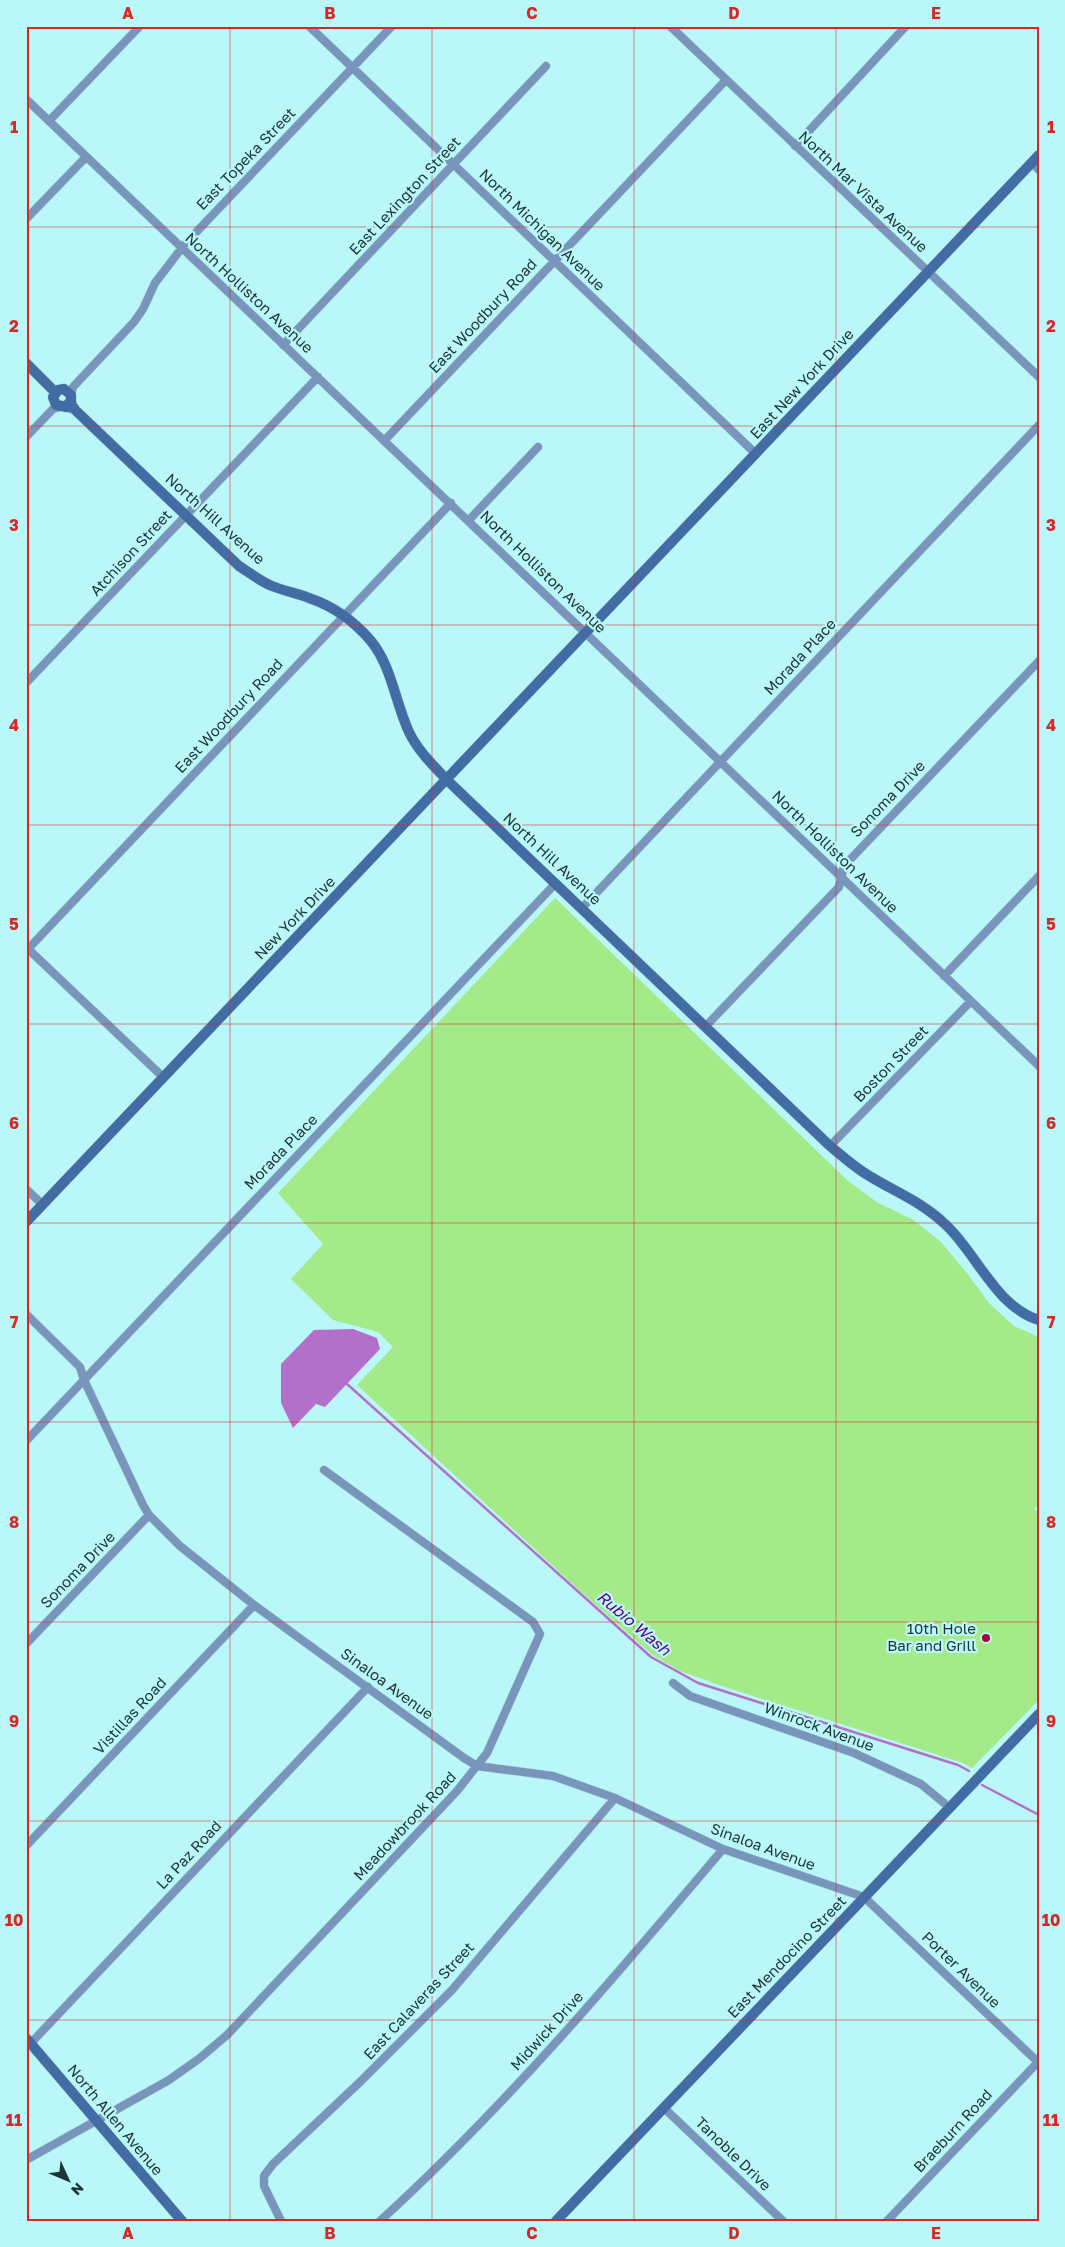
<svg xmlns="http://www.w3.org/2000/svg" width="1065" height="2247" font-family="'Golos Text',sans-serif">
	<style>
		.green { fill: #a5ea89 }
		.water { fill: #b370ca }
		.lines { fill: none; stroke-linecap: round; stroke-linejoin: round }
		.stream { stroke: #b370ca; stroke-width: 2.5 }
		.street-casing { stroke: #9ed4d5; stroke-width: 9 }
		.secondary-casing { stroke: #9ed4d5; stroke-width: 11 }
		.street { stroke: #7995bc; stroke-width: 8 }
		.secondary { stroke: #436ba4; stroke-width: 10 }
		.grid { fill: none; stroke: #d62828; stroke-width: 1; stroke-opacity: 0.55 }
		.poi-dot { fill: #a30530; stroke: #baf7f8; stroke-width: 2 }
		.labels { text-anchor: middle; stroke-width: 4.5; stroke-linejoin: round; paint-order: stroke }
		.street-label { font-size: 15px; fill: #1d3536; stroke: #baf7f8 }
		.poi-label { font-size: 15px; fill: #1d3536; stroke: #baf7f8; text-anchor: end }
		.water-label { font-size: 16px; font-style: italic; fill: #61007a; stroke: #baf7f8 }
		.neatline { fill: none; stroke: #d62828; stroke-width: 2 }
		.grid-label { font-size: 16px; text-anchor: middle; font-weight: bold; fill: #d62828 }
	</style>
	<rect width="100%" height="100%" fill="#baf7f8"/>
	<path class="green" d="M 555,898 L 847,1180 L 878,1203 L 912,1219 L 940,1241 L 967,1273 L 989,1303 L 1014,1326 L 1039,1337 L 1039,1504 L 1034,1509 L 1039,1513 L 1039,1700 L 972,1768 L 963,1763 L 719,1685 L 680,1671 L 654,1656 L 579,1590 L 357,1385 L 393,1347 L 378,1332 L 333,1320 L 291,1279 L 323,1244 L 278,1193 Z"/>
	<path class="water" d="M 353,1329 L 377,1338 L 380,1349 L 325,1407 L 316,1404 L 293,1428 L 281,1403 L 281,1364 L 314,1330 Z"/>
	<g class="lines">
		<path class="stream" d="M 347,1384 L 651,1657 L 698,1683 L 958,1765 L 969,1771
			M 982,1785 L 1039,1815"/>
		<g class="street-casing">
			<path id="street" d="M 309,26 L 756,454
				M 670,26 L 1039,377
				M 26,99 L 1039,1066
				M 49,121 L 140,26
				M 795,146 L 906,26
				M 1032,163 L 1039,170
				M 26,219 L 86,157
				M 283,345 L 546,66
				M 71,395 L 73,387 L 134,322 L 143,309 L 155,283 L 184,245 L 392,26
				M 26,437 L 53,409 L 60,407
				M 384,441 L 726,80
				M 469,520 L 538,447
				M 26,683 L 318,377
				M 582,908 L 1039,425
				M 26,947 L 164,1078
				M 28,949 L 451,503
				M 944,976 L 1039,876
				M 705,1027 L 839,887 L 844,866 L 1039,661
				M 830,1146 L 971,1001
				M 26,1189 L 43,1205
				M 26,1314 L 80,1367 L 84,1380 L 143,1505 L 149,1515 L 180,1546 L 254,1605 L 464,1758 L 477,1766 L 553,1776 L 615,1798 L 723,1849 L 864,1897 L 1039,2063
				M 26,1441 L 556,883
				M 26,1644 L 149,1515
				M 673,1683 L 690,1696 L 854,1753 L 921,1784 L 950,1808
				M 26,1846 L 254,1605
				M 31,2043 L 368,1687
				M 664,2108 L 783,2221
				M 26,2160 L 169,2080 L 200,2058 L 227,2035 L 457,1791 L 487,1753 L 540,1634 L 533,1622 L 324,1470
				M 281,2221 L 264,2186 L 264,2176 L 273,2164 L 360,2082 L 452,1990 L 615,1798
				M 380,2221 C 505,2107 614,1978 723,1849
				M 887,2221 L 1039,2061"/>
		</g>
		<g class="secondary-casing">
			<path id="secondary" d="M 26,363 L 52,389
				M 71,401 L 72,407 L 239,566 C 250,573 260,581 272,586 C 284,591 297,593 309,598 C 333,606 354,621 371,641 C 392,667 395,702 409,732 C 418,751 433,765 447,780 L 830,1146 C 841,1155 851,1164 863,1172 C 892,1191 920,1200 946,1225 C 977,1254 996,1307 1039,1320
				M 65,407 L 71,401 L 71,395 L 64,389 L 58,390 L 53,397 L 56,405 L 74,408
				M 26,1222 L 1039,155
				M 26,2038 L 182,2221
				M 556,2221 L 1039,1714"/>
		</g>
		<use href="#street" class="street"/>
		<use href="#secondary" class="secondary"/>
	</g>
	<path class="grid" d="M 230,26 L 230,2221M 432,26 L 432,2221M 634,26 L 634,2221M 836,26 L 836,2221M 26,227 L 1039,227M 26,426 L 1039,426M 26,625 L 1039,625M 26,825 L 1039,825M 26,1024 L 1039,1024M 26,1223 L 1039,1223M 26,1422 L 1039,1422M 26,1622 L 1039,1622M 26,1821 L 1039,1821M 26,2020 L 1039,2020"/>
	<circle class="poi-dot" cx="986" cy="1638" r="5"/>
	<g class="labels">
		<g class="street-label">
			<text transform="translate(246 159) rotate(-46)" y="5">East Topeka Street</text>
			<text transform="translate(863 192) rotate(43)" y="5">North Mar Vista Avenue</text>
			<text transform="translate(405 196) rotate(-47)" y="5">East Lexington Street</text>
			<text transform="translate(542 230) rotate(44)" y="5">North Michigan Avenue</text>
			<text transform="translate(249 293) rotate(43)" y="5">North Holliston Avenue</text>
			<text transform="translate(483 316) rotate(-47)" y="5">East Woodbury Road</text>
			<text transform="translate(802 384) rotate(-47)" y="5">East New York Drive</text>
			<text transform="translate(215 519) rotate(42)" y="5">North Hill Avenue</text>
			<text transform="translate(131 553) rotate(-47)" y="5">Atchison Street</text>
			<text transform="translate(543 572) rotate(44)" y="5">North Holliston Avenue</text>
			<text transform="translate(800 657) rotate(-47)" y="5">Morada Place</text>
			<text transform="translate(229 716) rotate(-47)" y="5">East Woodbury Road</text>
			<text transform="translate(888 799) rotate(-46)" y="5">Sonoma Drive</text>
			<text transform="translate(835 852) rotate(44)" y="5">North Holliston Avenue</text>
			<text transform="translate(552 859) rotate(43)" y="5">North Hill Avenue</text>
			<text transform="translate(295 918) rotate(-46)" y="5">New York Drive</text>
			<text transform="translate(891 1064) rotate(-46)" y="5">Boston Street</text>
			<text transform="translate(281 1152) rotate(-46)" y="5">Morada Place</text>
			<text transform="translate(78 1570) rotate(-46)" y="5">Sonoma Drive</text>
			<text transform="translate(387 1684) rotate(36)" y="5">Sinaloa Avenue</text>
			<text transform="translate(130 1716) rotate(-47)" y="5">Vistillas Road</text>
			<text transform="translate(819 1727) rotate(20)" y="5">Winrock Avenue</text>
			<text transform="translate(405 1826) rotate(-47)" y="5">Meadowbrook Road</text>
			<text transform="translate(763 1847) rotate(20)" y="5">Sinaloa Avenue</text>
			<text transform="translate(189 1855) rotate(-47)" y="5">La Paz Road</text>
			<text transform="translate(787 1957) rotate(-46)" y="5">East Mendocino Street</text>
			<text transform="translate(961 1970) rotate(44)" y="5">Porter Avenue</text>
			<text transform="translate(419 2001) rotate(-47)" y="5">East Calaveras Street</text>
			<text transform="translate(547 2031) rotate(-48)" y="5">Midwick Drive</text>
			<text transform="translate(115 2120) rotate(50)" y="5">North Allen Avenue</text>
			<text transform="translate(953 2131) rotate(-47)" y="5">Braeburn Road</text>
			<text transform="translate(733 2154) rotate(44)" y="5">Tanoble Drive</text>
		</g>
		<g class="poi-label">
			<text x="976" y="1634">10th Hole<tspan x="976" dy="17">Bar and Grill</tspan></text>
		</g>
		<g class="water-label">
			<text transform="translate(634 1623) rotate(40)" y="6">Rubio Wash</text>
		</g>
	</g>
	<rect width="1065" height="2247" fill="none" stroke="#baf7f8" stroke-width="55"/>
	<g transform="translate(68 2180) rotate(134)" stroke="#baf7f8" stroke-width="4" paint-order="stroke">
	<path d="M0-4L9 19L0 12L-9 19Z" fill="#1d3536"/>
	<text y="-8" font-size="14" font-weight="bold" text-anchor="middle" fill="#1d3536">N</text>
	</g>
	<rect x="28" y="28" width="1010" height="2192" class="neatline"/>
	<g class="grid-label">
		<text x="128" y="19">A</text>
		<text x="330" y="19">B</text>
		<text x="532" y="19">C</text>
		<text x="734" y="19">D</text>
		<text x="936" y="19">E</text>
		<text x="14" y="133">1</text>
		<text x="1051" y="133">1</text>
		<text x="14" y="332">2</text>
		<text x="1051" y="332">2</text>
		<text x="14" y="531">3</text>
		<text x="1051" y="531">3</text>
		<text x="14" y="731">4</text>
		<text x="1051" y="731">4</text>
		<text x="14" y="930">5</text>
		<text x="1051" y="930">5</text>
		<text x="14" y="1129">6</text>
		<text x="1051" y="1129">6</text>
		<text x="14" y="1328">7</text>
		<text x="1051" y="1328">7</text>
		<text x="14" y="1528">8</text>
		<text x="1051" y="1528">8</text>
		<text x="14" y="1727">9</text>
		<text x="1051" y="1727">9</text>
		<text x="14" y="1926">10</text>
		<text x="1051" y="1926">10</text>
		<text x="14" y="2126">11</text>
		<text x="1051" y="2126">11</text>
		<text x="128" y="2239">A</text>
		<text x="330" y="2239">B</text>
		<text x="532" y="2239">C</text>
		<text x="734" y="2239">D</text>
		<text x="936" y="2239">E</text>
	</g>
</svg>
